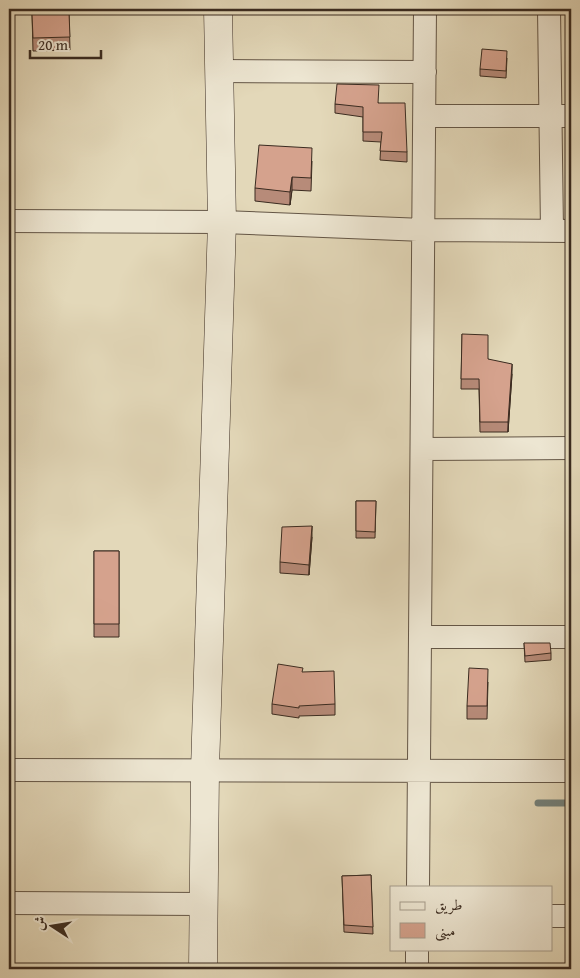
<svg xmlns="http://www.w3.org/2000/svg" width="580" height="978" font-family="'Gentium Book Plus',Amiri,serif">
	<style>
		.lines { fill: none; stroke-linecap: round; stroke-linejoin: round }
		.stream { stroke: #72807b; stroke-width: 7 }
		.street-casing { stroke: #645646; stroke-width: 24 }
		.secondary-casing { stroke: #3a2b20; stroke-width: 29 }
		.street { stroke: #ede6d2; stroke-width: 22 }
		.secondary { stroke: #ede6d2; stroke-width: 28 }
		.wall { fill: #b78b79; stroke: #3a2b20 }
		.shaded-wall { fill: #957163; stroke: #3a2b20 }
		.building { fill: #d5a28d; stroke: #3a2b20 }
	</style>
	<rect width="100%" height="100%" fill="#e3d8b9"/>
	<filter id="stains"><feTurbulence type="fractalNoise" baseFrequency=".004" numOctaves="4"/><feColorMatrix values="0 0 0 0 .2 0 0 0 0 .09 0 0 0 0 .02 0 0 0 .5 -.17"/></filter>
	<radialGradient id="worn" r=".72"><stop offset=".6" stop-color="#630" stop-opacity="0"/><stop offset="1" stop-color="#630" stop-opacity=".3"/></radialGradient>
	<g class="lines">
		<path class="stream" d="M 538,803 L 571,803"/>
		<g class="street-casing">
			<path id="street" d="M 549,9 L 552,231
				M 220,71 L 425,72
				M 425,116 L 571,116
				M 9,221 L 222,222 L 424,230 L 571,231
				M 422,449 L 571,448
				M 420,637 L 571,637
				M 9,770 L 571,771
				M 418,887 L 425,9
				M 9,903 L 203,904
				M 551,916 L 571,916
				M 417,969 L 417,949"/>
		</g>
		<g class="secondary-casing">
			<path id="secondary" d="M 203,969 L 205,770 L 222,222 L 218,9"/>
		</g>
		<use href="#street" class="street"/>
		<use href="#secondary" class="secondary"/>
	</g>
	<path class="wall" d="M 69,13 L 70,50 L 33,51 L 32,14 Z
		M 507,58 L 506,78 L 480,76 L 480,69 Z
		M 379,103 L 407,152 L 407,162 L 380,160 L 381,142 L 363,141 L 363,117 L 335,113 L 335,104 Z
		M 312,161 L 311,191 L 292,190 L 290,205 L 255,201 L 255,188 Z
		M 462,334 L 488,359 L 512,374 L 508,432 L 480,432 L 479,389 L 461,389 Z
		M 356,501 L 376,501 L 375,538 L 356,538 Z
		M 312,537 L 309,575 L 280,573 L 280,562 Z
		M 94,551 L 119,551 L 119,637 L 94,637 Z
		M 524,643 L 551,653 L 551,660 L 525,662 Z
		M 303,672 L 335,704 L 335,715 L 299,716 L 299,718 L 272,714 L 272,704 Z
		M 488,682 L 487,719 L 467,719 L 467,706 Z
		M 371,875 L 373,934 L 344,932 L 342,876 Z"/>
	<path class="shaded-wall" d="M 292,177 L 292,190 L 290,205 L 290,192 Z
		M 512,364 L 512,374 L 508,432 L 508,422 Z
		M 312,526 L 312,537 L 309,575 L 309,565 Z"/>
	<path class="building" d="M 69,13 L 70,37 L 33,38 L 32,14 Z
		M 482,49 L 507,51 L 506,71 L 480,69 Z
		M 337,84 L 379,85 L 378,103 L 405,103 L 407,152 L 380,151 L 382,132 L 363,132 L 363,107 L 335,104 Z
		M 259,145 L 312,148 L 311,178 L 292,177 L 290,192 L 255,188 Z
		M 462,334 L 488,335 L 488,359 L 512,364 L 508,422 L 480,422 L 479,379 L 461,379 Z
		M 356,501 L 376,501 L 375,532 L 356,531 Z
		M 312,526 L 309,565 L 280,562 L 282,527 Z
		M 94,551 L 119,551 L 119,624 L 94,624 Z
		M 524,643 L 550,643 L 551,653 L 525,656 Z
		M 278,664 L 303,668 L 302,672 L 334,671 L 335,704 L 299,706 L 299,708 L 272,704 Z
		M 469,668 L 488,669 L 487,706 L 467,706 Z
		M 371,875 L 373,927 L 344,925 L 342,876 Z"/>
	<rect width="580" height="978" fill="none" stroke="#e3d8b9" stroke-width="30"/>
	<rect x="10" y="10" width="560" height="958" fill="none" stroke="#3a2b20" stroke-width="2.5"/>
	<rect x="15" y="15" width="550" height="948" fill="none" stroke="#3a2b20"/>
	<rect x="390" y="886" width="162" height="65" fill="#ede6d2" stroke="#a59b8b"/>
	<rect x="400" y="902" width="25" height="8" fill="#ede6d2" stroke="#a59b8b"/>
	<text x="435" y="910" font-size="15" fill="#3a2b20">طريق</text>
	<rect x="400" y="923" width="25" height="15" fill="#d5a28d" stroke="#a59b8b"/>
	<text x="435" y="936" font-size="15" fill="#3a2b20">مبنى</text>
	<g transform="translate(52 926) rotate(282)" stroke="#ede6d2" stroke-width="4" paint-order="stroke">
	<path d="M0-4L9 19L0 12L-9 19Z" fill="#3a2b20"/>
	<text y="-8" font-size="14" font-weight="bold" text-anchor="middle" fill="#3a2b20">ش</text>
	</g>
	<path d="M30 50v8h71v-8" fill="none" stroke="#3a2b20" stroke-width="2.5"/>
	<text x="38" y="50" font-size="15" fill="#3a2b20" stroke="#ede6d2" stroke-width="4" paint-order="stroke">20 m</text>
	<rect width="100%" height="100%" filter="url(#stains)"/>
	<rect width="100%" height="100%" fill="url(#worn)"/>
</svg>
